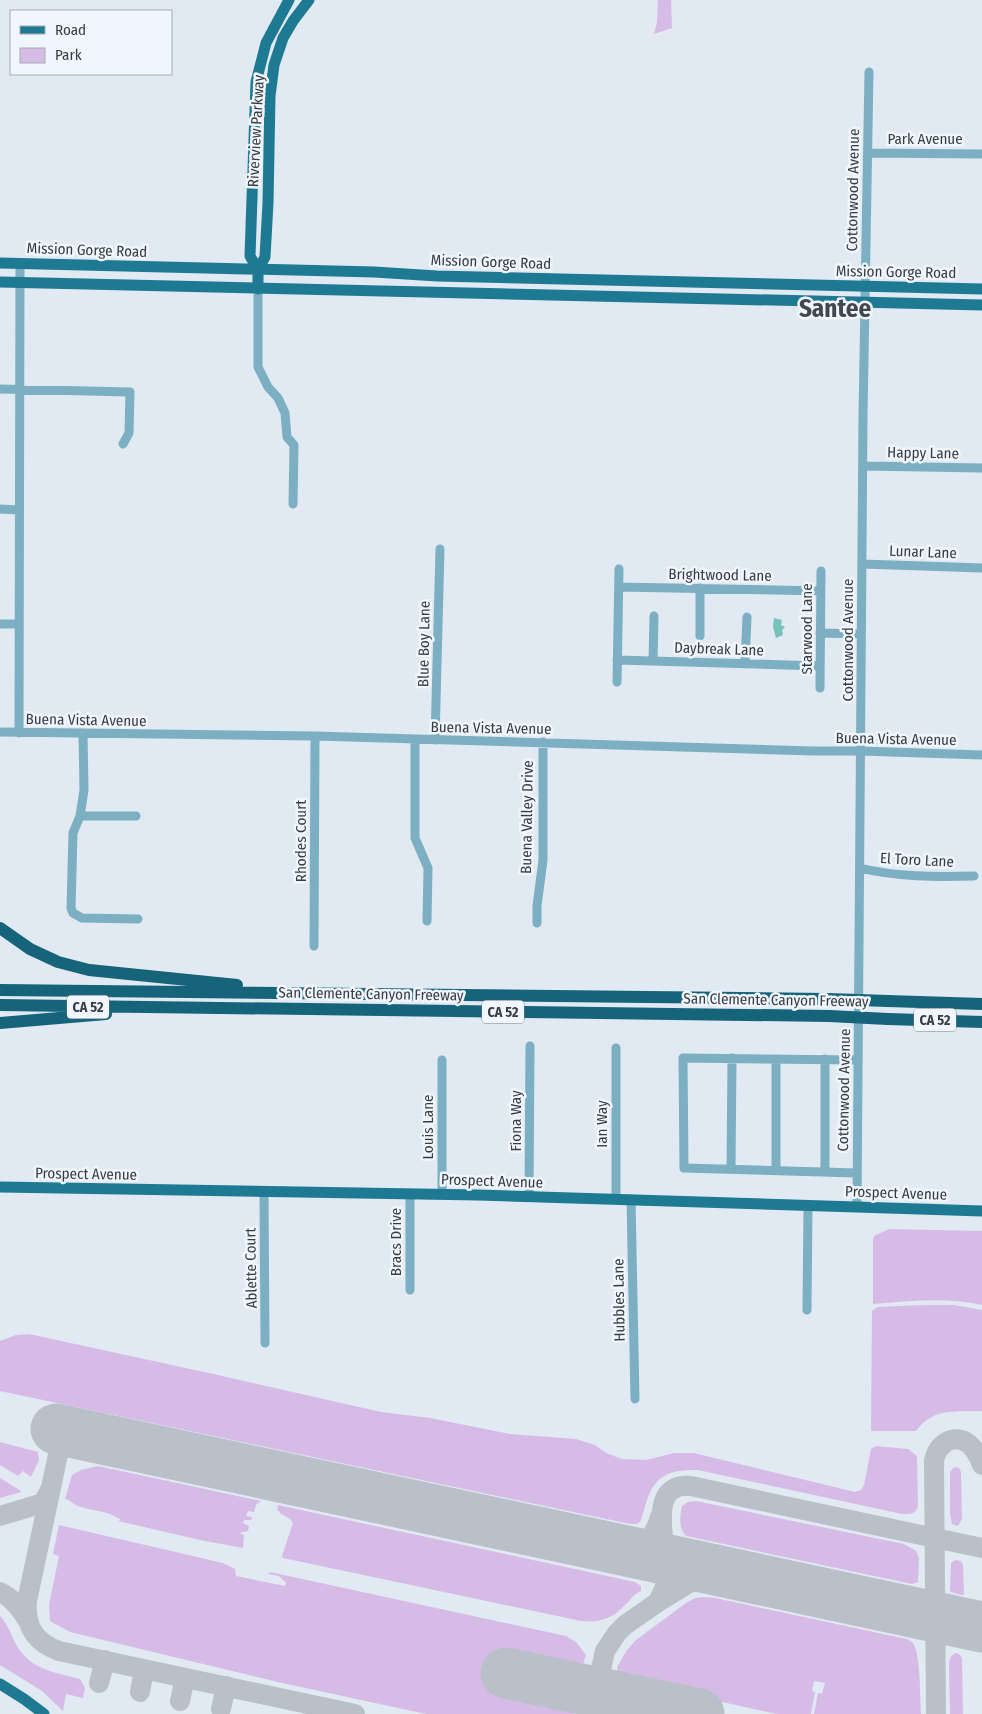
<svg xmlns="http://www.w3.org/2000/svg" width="982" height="1714" font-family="'Fira Sans Condensed',sans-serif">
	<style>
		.green { fill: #d7bbe7 }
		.water { fill: #79c1bd }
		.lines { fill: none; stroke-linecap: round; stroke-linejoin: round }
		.taxiway { stroke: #bac0c9; stroke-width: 20 }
		.runway { stroke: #bac0c9; stroke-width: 51 }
		.minor { stroke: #7cafc1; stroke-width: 9 }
		.major { stroke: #1e7a93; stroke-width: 11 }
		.highway { stroke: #15647a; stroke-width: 12 }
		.highway-bridge { stroke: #15647a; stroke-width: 12 }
		.labels { text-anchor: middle; stroke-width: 5; stroke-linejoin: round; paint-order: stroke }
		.shield { fill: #f0f6fe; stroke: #707479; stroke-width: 1 }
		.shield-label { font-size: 14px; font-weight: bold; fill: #393c40 }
		.street-label { font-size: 15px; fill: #393c40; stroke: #f0f6fe }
		.town-label { font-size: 25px; font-weight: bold; fill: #41474f; stroke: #f0f6fe }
	</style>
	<rect width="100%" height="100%" fill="#e1e9f3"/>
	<path class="green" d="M 658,0 L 671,0 L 672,28 L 654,34 L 657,22 Z
		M 889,1229 L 982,1231 L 982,1305 C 947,1297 909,1301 873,1304 L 873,1240 L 874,1236 Z
		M 924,1305 L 954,1305 L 982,1310 L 982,1411 C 956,1412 933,1407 916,1431 L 871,1431 L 872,1311 L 878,1307 Z
		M 29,1334 L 209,1373 L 381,1412 L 430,1418 L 510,1434 L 576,1439 L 595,1445 L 606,1453 L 622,1459 L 646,1460 L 674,1453 L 694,1453 L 855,1492 L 861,1490 L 864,1485 L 871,1449 L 876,1446 L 908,1449 L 917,1456 L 918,1507 C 915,1514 910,1514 902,1514 L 698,1470 C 670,1470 655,1474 646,1503 C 644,1509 643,1516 640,1522 L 637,1524 L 630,1524 L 0,1391 L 0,1341 L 16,1335 Z
		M 0,1442 L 38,1452 L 39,1460 L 31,1477 L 23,1471 L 18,1476 L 0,1465 Z
		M 98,1466 L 261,1501 L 256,1505 L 254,1512 L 248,1511 L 246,1516 L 252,1517 L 251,1520 L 244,1520 L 243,1523 L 249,1526 L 248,1531 L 239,1533 L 244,1535 L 243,1548 L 200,1540 L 118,1521 L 121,1520 C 105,1509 94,1512 78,1506 C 73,1504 71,1500 65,1499 L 72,1475 L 81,1470 Z
		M 954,1467 L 959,1468 L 961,1472 L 962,1519 L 958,1526 L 952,1524 L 950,1514 L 950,1472 Z
		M 0,1478 L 21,1491 L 21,1492 L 0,1498 Z
		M 696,1501 L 904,1544 L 916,1551 L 919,1558 L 918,1582 L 912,1584 L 686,1536 C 678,1528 680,1517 682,1506 L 688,1502 Z
		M 278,1505 L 635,1582 L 641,1586 L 641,1591 C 635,1594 633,1596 629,1601 C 613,1618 603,1623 581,1621 L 283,1558 L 282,1556 L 293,1523 C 290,1516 280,1516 277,1509 Z
		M 59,1525 L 223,1563 L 235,1569 L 236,1576 L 285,1586 L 286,1583 L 279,1576 L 268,1574 L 270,1572 L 566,1636 L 576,1642 L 586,1655 L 581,1671 L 572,1671 L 507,1656 L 503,1658 L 498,1683 L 504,1688 L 569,1703 L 573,1707 L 574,1714 L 426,1714 L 282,1683 L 70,1632 L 50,1621 L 49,1605 L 59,1556 L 53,1554 Z
		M 955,1560 L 961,1561 L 963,1565 L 964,1595 L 962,1595 L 951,1592 L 950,1590 L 951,1563 Z
		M 704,1597 L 715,1598 L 897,1637 C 902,1638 909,1639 912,1642 C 921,1650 920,1701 921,1714 L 814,1714 L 818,1693 L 822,1694 L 825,1683 L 814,1681 L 812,1691 L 815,1692 L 811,1714 L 777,1714 L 627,1681 C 621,1678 618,1674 617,1667 L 627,1650 L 636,1640 L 686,1603 L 695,1598 Z
		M 0,1616 C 8,1624 11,1636 17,1646 C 30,1669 56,1673 80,1679 L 85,1688 L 83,1698 L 66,1694 L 63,1711 L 42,1691 L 0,1665 Z
		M 955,1653 L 959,1654 L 962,1658 L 963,1714 L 950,1714 L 949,1666 C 949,1660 950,1656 955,1653 Z"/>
	<path class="water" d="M 774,618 L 782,620 L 781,625 L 785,627 L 782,630 L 783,635 L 776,638 L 773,627 Z"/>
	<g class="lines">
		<path class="taxiway" d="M 63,1431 L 27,1601 C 25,1626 34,1642 59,1651 L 355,1714
			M 0,1516 L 43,1503 L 50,1490
			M 556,1535 L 629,1550 C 647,1544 655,1535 660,1517
			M 663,1538 C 671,1564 698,1565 721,1570
			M 619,1551 C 639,1556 661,1559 666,1582
			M 0,1592 C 13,1598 21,1609 28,1621
			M 658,1602 L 691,1582 L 714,1574 L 726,1574 L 798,1590
			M 99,1683 L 105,1660
			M 140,1692 L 144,1669
			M 180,1701 L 185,1678
			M 221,1709 L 226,1686
			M 591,1714 L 605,1651 L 617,1633 L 625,1625 L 658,1602 L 665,1587 L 666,1578 C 665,1565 664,1551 663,1538 C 661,1516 657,1483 691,1486 L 982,1548
			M 936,1714 L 934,1461 C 937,1444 954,1432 969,1444 C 976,1450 979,1457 982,1465"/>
		<path class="runway" d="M 56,1429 L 982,1627
			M 506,1673 L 699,1714"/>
		<path class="minor" d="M 868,153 L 982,154
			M 258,289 L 258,367 L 268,387 L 278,398 L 285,413 L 287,437 L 294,445 L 293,504
			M 0,389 L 130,392 L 129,433 L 123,444
			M 863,466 L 982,468
			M 0,509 L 19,510
			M 862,564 L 982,568
			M 619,587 L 821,591
			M 0,624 L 19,624
			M 820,633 L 861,634
			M 700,636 L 700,588
			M 617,660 L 820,666
			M 653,661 L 654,616
			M 745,664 L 747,617
			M 617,682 L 619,569
			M 820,688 L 821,571
			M 0,732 L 315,736 L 814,751 L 860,751 L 982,755
			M 19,733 L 20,263
			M 83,733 L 84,790 L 80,816 L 73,833 L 71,908 L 73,913 L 82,918 L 138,919
			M 415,739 L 415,838 L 428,868 L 427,921
			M 435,740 L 440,549
			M 80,816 L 136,816
			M 860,868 C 896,877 937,877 974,876
			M 537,923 L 537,906 L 543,860 L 543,742
			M 314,946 L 315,736
			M 616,1048 L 616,1200
			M 442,1060 L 442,1195
			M 731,1169 L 732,1058
			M 776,1170 L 776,1059
			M 825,1171 L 825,1059
			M 857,1173 L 684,1168 L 683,1058 L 858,1060
			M 264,1192 L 265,1343
			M 529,1197 L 530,1046
			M 631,1199 L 635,1399
			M 857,1207 L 863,416 L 869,72
			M 410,1290 L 410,1195
			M 807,1310 L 808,1205"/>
		<path class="major" d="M 0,263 L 374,272 L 437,276 L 982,289
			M 258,270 L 265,257 L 268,203 L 270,96 L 274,65 L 283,38 L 293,21 L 309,0
			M 0,282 L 982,305
			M 258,289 L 258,270 L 250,256 L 256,82 L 266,43 L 289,0
			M 0,1187 L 478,1195 L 982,1211
			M 0,1684 L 24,1699 L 44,1714"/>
		<path class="highway" d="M 0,928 L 30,949 L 58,962 L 89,970 L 237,985
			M 0,990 L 828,999
			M 888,1001 L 982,1004
			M 0,1005 L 829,1016
			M 888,1019 L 982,1022
			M 0,1023 L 106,1014"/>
		<path class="highway-bridge" d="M 828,999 L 888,1001
			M 829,1016 L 888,1019"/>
	</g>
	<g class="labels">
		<g class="shield">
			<rect x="67" y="995.5" width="42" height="23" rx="4"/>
			<rect x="482" y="1000.5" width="42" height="23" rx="4"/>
			<rect x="914" y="1008.5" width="42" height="23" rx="4"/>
		</g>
		<g class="shield-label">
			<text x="88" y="1012">CA 52</text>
			<text x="503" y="1017">CA 52</text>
			<text x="935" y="1025">CA 52</text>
		</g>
		<g class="street-label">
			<text transform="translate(256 131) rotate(-87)" y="5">Riverview Parkway</text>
			<text x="925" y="144">Park Avenue</text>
			<text transform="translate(853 190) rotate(-89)" y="5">Cottonwood Avenue</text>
			<text transform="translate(87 250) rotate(2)" y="5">Mission Gorge Road</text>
			<text transform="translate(491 262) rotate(2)" y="5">Mission Gorge Road</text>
			<text transform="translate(896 272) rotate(1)" y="5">Mission Gorge Road</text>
			<text transform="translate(923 453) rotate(1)" y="5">Happy Lane</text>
			<text transform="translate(923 552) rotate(2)" y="5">Lunar Lane</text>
			<text transform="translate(720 575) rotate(1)" y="5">Brightwood Lane</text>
			<text transform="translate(807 629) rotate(-90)" y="5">Starwood Lane</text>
			<text transform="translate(848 640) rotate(-90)" y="5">Cottonwood Avenue</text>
			<text transform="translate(424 644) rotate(-89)" y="5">Blue Boy Lane</text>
			<text transform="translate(719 649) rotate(2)" y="5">Daybreak Lane</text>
			<text transform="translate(86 720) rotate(1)" y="5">Buena Vista Avenue</text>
			<text transform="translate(491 728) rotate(1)" y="5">Buena Vista Avenue</text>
			<text transform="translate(896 739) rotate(1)" y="5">Buena Vista Avenue</text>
			<text transform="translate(527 817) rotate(-89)" y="5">Buena Valley Drive</text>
			<text transform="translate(301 841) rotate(-90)" y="5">Rhodes Court</text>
			<text transform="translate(917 860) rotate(3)" y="5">El Toro Lane</text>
			<text transform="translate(371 994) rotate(1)" y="5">San Clemente Canyon Freeway</text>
			<text transform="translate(776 1000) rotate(1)" y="5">San Clemente Canyon Freeway</text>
			<text transform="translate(844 1090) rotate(-89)" y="5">Cottonwood Avenue</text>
			<text transform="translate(516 1121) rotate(-90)" y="5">Fiona Way</text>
			<text transform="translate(602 1124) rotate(-90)" y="5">Ian Way</text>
			<text transform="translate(428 1127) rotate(-90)" y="5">Louis Lane</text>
			<text transform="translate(86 1174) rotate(1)" y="5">Prospect Avenue</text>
			<text transform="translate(492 1181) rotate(2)" y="5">Prospect Avenue</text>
			<text transform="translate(896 1193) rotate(2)" y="5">Prospect Avenue</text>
			<text transform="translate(396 1242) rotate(-90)" y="5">Bracs Drive</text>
			<text transform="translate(251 1268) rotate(-91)" y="5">Ablette Court</text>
			<text transform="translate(619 1300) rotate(-91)" y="5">Hubbles Lane</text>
		</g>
		<g class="town-label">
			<text x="835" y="317">Santee</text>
		</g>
	</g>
	<rect x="10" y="10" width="162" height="65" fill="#f0f6fe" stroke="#a7acb2"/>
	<rect x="20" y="26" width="25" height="8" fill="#1e7a93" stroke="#a7acb2"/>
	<text x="55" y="35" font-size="15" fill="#393c40">Road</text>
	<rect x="20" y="48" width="25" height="15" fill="#d7bbe7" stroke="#a7acb2"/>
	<text x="55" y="60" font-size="15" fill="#393c40">Park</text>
</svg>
